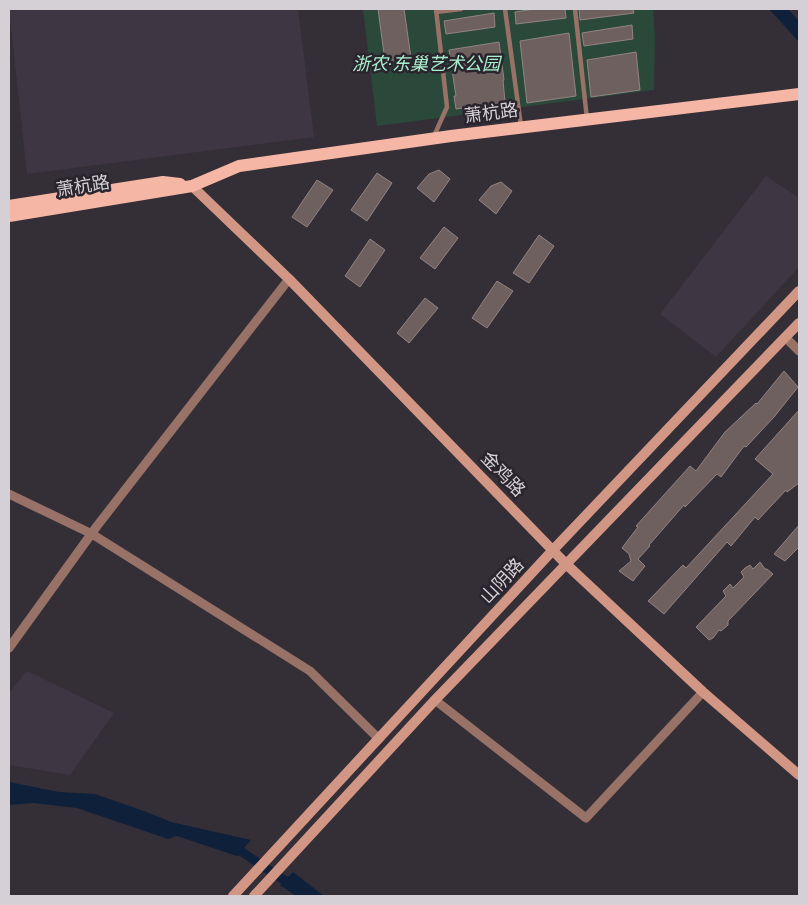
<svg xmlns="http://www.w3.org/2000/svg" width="808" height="905" font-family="'Zilla Slab','Noto Sans SC',serif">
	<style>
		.built { fill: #3f3644 }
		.green { fill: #2a493b }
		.water { fill: #0f213a }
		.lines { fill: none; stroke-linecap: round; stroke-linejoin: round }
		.canal { stroke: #0f213a; stroke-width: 9 }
		.building { fill: #6e605f; stroke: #938483 }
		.lane { stroke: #987267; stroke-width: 4.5 }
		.street { stroke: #987267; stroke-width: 9 }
		.secondary { stroke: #d29685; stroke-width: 10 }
		.primary { stroke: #f5b6a5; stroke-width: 12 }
		.labels { text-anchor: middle; stroke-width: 5; stroke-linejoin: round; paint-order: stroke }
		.park-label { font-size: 18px; font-style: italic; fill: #a8eecc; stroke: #2a242d }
		.street-label { font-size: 18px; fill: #d4d0d6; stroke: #2a242d }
	</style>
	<rect width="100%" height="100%" fill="#342e37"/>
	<path class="built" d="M 9,9 L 298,9 L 314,137 L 27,174 Z
		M 766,176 L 799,198 L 799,267 L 716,357 L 660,314 Z
		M 27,671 L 114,713 L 70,775 L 9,765 L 9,693 Z"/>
	<path class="green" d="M 363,9 L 653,9 L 655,37 L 654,90 L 377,126 Z"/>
	<path class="water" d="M 769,9 L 788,9 L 799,21 L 799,42 Z
		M 9,782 L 59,792 L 95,794 L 144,811 L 171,822 L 251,840 L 237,856 L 177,836 L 168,839 L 77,808 L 33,803 L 9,805 Z
		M 293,872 L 324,896 L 296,896 L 280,885 Z"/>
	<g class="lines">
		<path class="canal" d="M 231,849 L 242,852 L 308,896"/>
	</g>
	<path class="building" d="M 378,9 L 404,9 L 411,58 L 385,61 Z
		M 534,9 L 565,9 L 566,18 L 516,24 L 515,12 Z
		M 579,9 L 633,9 L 634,13 L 580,20 Z
		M 494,13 L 495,27 L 446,34 L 444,21 Z
		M 632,25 L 633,39 L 584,46 L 582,33 Z
		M 569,33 L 576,96 L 527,103 L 520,41 Z
		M 499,42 L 504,80 L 503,80 L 505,102 L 456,109 L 454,96 L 456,96 L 449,50 Z
		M 636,52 L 640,90 L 591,97 L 587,60 Z
		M 439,170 L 450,179 L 434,202 L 417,188 L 429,174 Z
		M 377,173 L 392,183 L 367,221 L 351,210 Z
		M 317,180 L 333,190 L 307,227 L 292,217 Z
		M 501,182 L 512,191 L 496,214 L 479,200 L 491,186 Z
		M 444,227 L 458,238 L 435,269 L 420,258 Z
		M 539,235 L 554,246 L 529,283 L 513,273 Z
		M 370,239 L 385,250 L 360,287 L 345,276 Z
		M 497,281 L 513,291 L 487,328 L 472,318 Z
		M 425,298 L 438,308 L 409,343 L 397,333 Z
		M 784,371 L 798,387 L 774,417 L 746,447 L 744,446 L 721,477 L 717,474 L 685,507 L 684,505 L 649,545 L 650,546 L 638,559 L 645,566 L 633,581 L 619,571 L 631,561 L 629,554 L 622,548 L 638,527 L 636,526 L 690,466 L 696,471 L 725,432 L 756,403 L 757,404 Z
		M 799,410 L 799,483 L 787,492 L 786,490 L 758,520 L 755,517 L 731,546 L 727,542 L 664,614 L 648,601 L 683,565 L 686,568 L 773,474 L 755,459 Z
		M 799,525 L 799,547 L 785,561 L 774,554 Z
		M 760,562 L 765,569 L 767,569 L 773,574 L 728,621 L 728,625 L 721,631 L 719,630 L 713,638 L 709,640 L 696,627 L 726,596 L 723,591 L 730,584 L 733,588 L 744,577 L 741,572 L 745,568 L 750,565 L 753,569 Z"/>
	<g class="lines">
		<path class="lane" d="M 505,9 L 521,126
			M 575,9 L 587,119
			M 436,12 L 461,9
			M 434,136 L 447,107 L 436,9"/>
		<path class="street" d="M 785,337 L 799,351
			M 9,494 L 92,534 L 310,671 L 379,739
			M 9,648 L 97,526 L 289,279
			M 435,700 L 586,818 L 703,692"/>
		<path class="secondary" d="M 192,186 L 289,279 L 566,564 L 703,692 L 799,775
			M 233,896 L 553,550 L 799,291
			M 254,896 L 435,700 L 799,323"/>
		<path class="primary" d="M 9,206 L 163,182 L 180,184
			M 9,216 L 192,186 L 239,166 L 451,136 L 799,94"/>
	</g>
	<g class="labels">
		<g class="park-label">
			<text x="426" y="70">浙农·东巢艺术公园</text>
		</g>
		<g class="street-label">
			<text transform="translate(491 113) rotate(-7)" y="6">萧杭路</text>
			<text transform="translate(83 186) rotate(-9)" y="6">萧杭路</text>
			<text transform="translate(503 474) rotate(46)" y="6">金鸡路</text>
			<text transform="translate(502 581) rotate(-47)" y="6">山阴路</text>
		</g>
	</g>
	<rect width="808" height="905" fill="none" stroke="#d4d0d6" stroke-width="20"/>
</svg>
